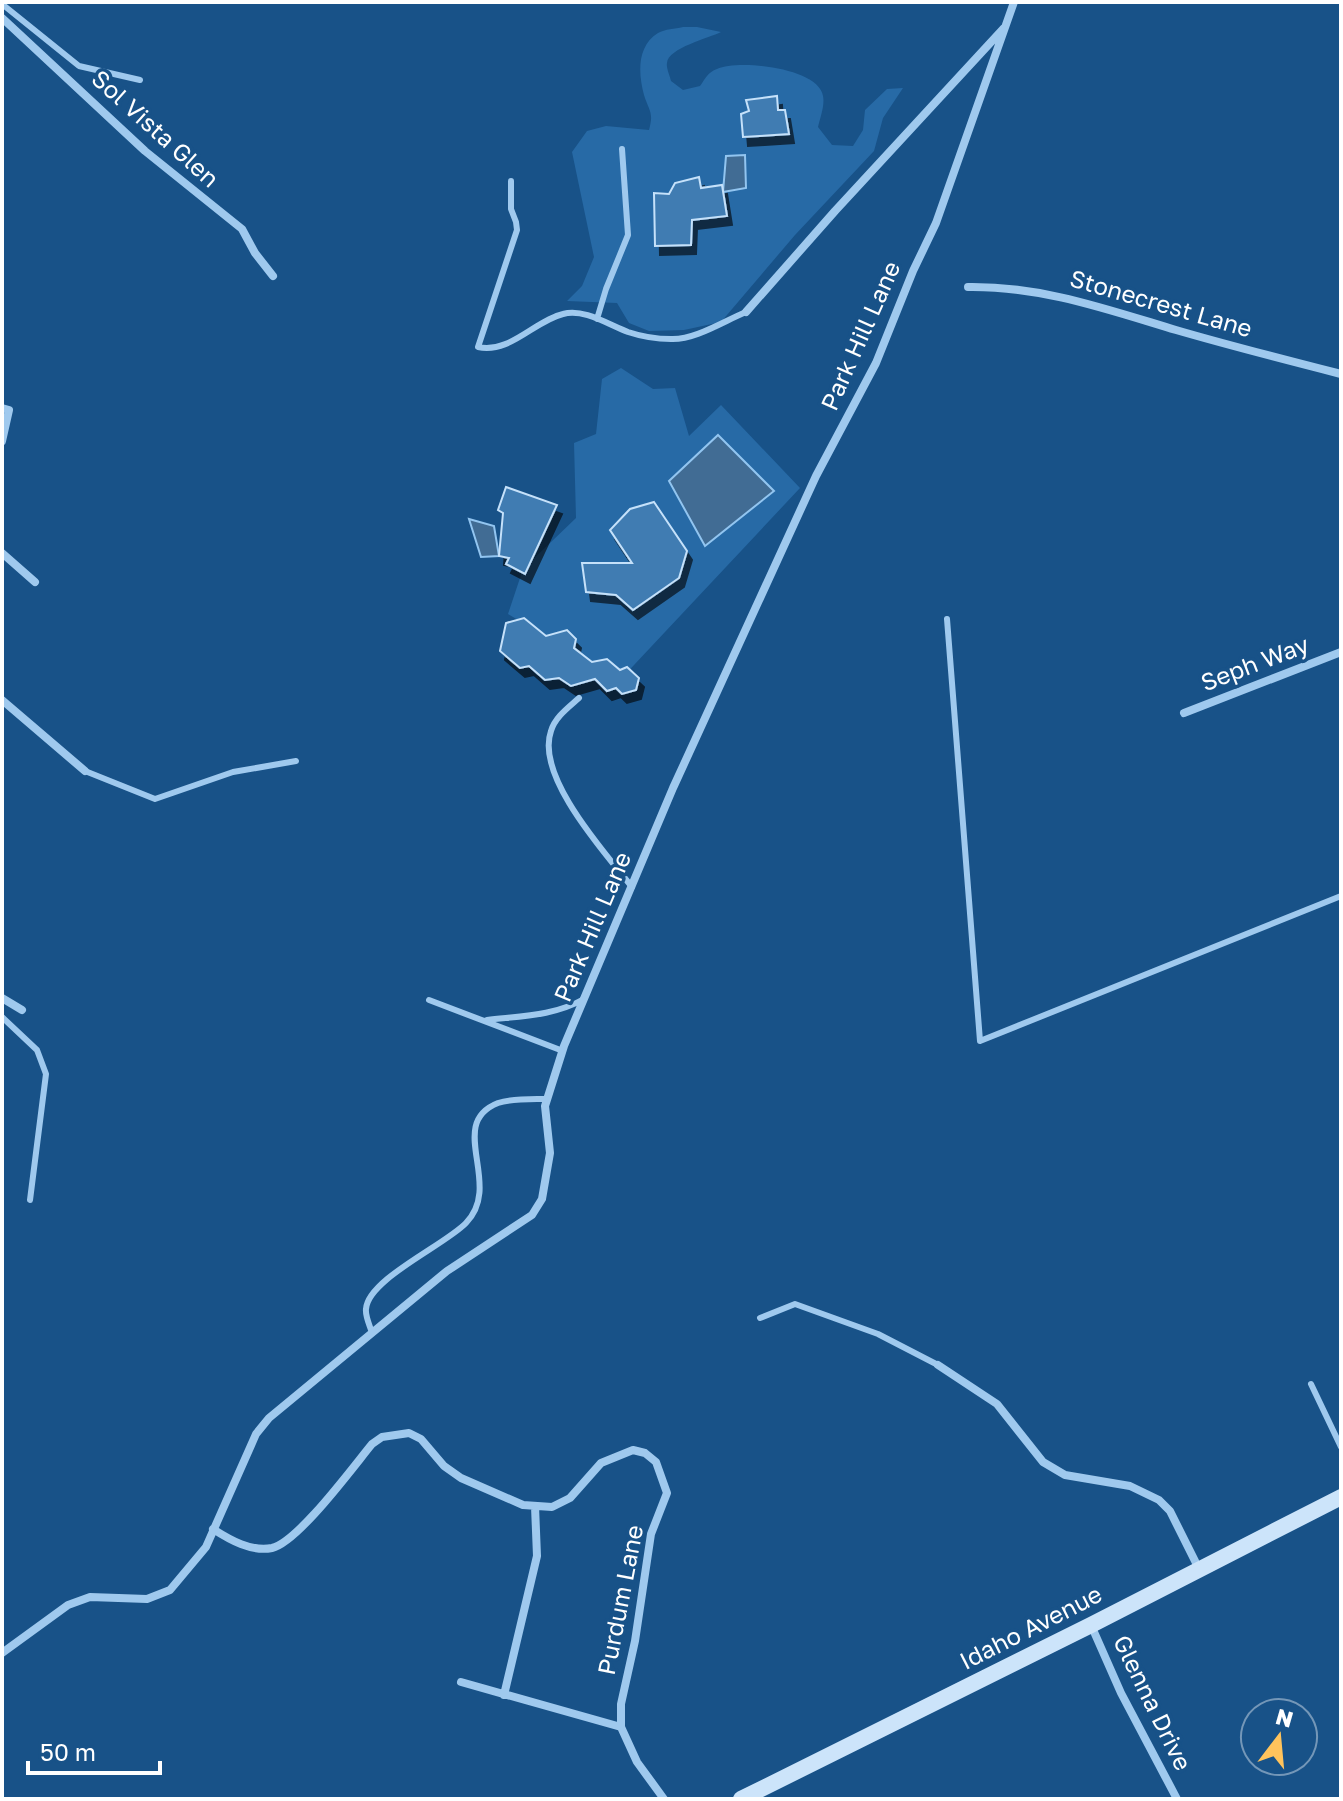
<svg xmlns="http://www.w3.org/2000/svg" width="1343" height="1801" font-family="'Golos Text',sans-serif">
	<style>
		.green { fill: #276aa6 }
		.water { fill: #416c94; stroke: #92c5f0; stroke-width: 2 }
		.building { fill: #407cb2; stroke: #c5e1fa; stroke-width: 2; filter: url(#shadow) }
		.lines { fill: none; stroke-linecap: round; stroke-linejoin: round }
		.lane { stroke: #9fc9ee; stroke-width: 6 }
		.street { stroke: #9fc9ee; stroke-width: 8 }
		.secondary { stroke: #cce4fa; stroke-width: 16 }
		.labels { text-anchor: middle; stroke-width: 7; stroke-linejoin: round; paint-order: stroke }
		.street-label { font-size: 24px; fill: #fff; stroke: #185288 }
	</style>
	<defs>
		<filter id="shadow"><feDropShadow dx="5" dy="9" stdDeviation="0" flood-color="#0009"/></filter>
	</defs>
	<rect width="100%" height="100%" fill="#185288"/>
	<path class="green" d="M 683,27 L 697,27 L 721,32 C 709,38 668,48 667,63 C 666,68 670,76 671,81 L 683,90 L 700,86 C 705,79 708,72 717,69 C 739,59 819,68 823,96 C 825,105 820,118 818,127 L 832,145 L 853,146 L 863,130 L 865,110 L 887,89 L 903,88 L 883,118 L 874,151 L 795,235 L 721,322 L 684,330 L 649,331 L 629,323 L 617,303 L 567,301 L 582,286 L 594,257 L 572,152 L 587,131 L 606,126 L 649,130 C 654,112 649,111 644,95 C 638,73 637,46 658,33 C 665,29 675,29 683,27 Z
		M 621,368 L 653,389 L 675,388 L 689,436 L 721,405 L 800,488 L 619,681 L 508,614 L 523,569 L 576,518 L 574,443 L 596,434 L 602,379 Z"/>
	<path class="water" d="M 745,155 L 746,188 L 723,192 L 726,156 Z
		M 718,435 L 774,491 L 705,546 L 669,481 Z
		M 469,519 L 494,526 L 499,556 L 481,557 Z"/>
	<path class="building" d="M 777,96 L 778,110 L 785,110 L 789,134 L 743,137 L 741,114 L 749,111 L 746,100 Z
		M 699,177 L 701,188 L 722,185 L 727,216 L 692,220 L 691,245 L 655,246 L 654,193 L 669,194 L 675,183 Z
		M 506,487 L 557,505 L 525,574 L 506,564 L 509,558 L 499,556 L 503,513 L 498,510 Z
		M 654,502 L 687,551 L 679,578 L 633,610 L 616,595 L 586,592 L 582,563 L 632,563 L 610,530 L 630,509 Z
		M 524,618 L 546,636 L 567,630 L 576,639 L 574,648 L 592,662 L 607,659 L 620,670 L 627,667 L 639,678 L 636,690 L 622,694 L 616,688 L 607,691 L 595,679 L 571,686 L 559,678 L 545,680 L 529,666 L 520,668 L 500,651 L 506,623 Z"/>
	<g class="lines">
		<path class="lane" d="M 2,4 L 79,66 L 140,80
			M 511,181 L 511,209 L 516,222 L 517,230 L 478,347 C 510,354 534,321 563,314 C 584,308 609,325 628,332 C 640,336 658,339 671,339 C 695,340 724,321 746,312
			M 597,319 L 606,289 L 628,235 L 622,149
			M 947,619 L 980,1041 L 1341,896
			M 579,698 C 569,707 555,717 551,731 C 535,776 605,853 632,887
			M 85,771 L 155,799 L 233,772 L 296,761
			M 429,1000 L 563,1051
			M 2,1017 L 37,1050 L 46,1074 L 30,1200
			M 487,1020 C 521,1016 554,1016 584,999
			M 760,1318 L 795,1304 L 878,1334 L 938,1365
			M 372,1333 C 370,1326 365,1316 366,1309 C 368,1279 445,1245 466,1223 C 504,1184 445,1124 498,1103 C 513,1098 532,1099 547,1099
			M 1311,1384 L 1341,1447"/>
		<path class="street" d="M 2,18 L 145,151 L 242,229 L 255,253 L 273,276
			M 968,287 C 1042,286 1106,309 1176,330 C 1231,346 1286,360 1341,374
			M 746,312 L 835,211 L 1004,28
			M 2,408 L 9,410 L 2,441
			M 2,553 L 35,582
			M 2,700 L 85,771
			M 1184,713 L 1341,652
			M 2,998 L 22,1010
			M 938,1365 L 997,1404 L 1043,1462 L 1065,1475 L 1130,1486 L 1159,1500 L 1170,1511 L 1199,1569
			M 213,1529 C 230,1540 251,1552 272,1548 C 298,1542 353,1467 372,1444 L 382,1437 L 409,1433 L 421,1439 L 444,1466 L 461,1478 L 523,1505 L 552,1507 L 570,1498 L 601,1463 L 633,1450 L 645,1453 L 656,1462 L 667,1493 L 651,1534 L 635,1641 L 621,1704 L 621,1727 L 637,1762 L 664,1799
			M 1091,1625 L 1121,1693 L 1177,1799
			M 2,1653 L 68,1605 L 90,1597 L 147,1599 L 170,1590 L 206,1547 L 256,1434 L 269,1418 L 447,1271 L 532,1215 L 542,1199 L 550,1153 L 545,1106 L 564,1046 L 673,788 L 816,476 L 876,363 L 913,271 L 936,223 L 1014,2
			M 461,1682 L 621,1727
			M 504,1695 L 537,1556 L 535,1506"/>
		<path class="secondary" d="M 741,1799 L 1091,1625 L 1341,1497"/>
	</g>
	<g class="labels">
		<g class="street-label">
			<text transform="translate(155 129) rotate(42)" y="8">Sol Vista Glen</text>
			<text transform="translate(1161 304) rotate(16)" y="8">Stonecrest Lane</text>
			<text transform="translate(861 336) rotate(-66)" y="8">Park Hill Lane</text>
			<text transform="translate(1255 664) rotate(-21)" y="8">Seph Way</text>
			<text transform="translate(593 927) rotate(-67)" y="8">Park Hill Lane</text>
			<text transform="translate(621 1600) rotate(-79)" y="8">Purdum Lane</text>
			<text transform="translate(1031 1628) rotate(-27)" y="8">Idaho Avenue</text>
			<text transform="translate(1152 1703) rotate(64)" y="8">Glenna Drive</text>
		</g>
	</g>
	<rect width="1343" height="1801" fill="none" stroke="#ffffff" stroke-width="8"/>
	<g transform="translate(1279 1737) rotate(16)"><circle r="38" fill="#185288" stroke="#7497b8" stroke-width="2"/>
	<path d="M0-6L14 30L0 20L-14 30Z" fill="#ffc35c"/>
	<text y="-12" font-size="22" font-weight="bold" text-anchor="middle" fill="#ffffff">N</text>
	</g>
	<path d="M28 1761v12h132v-12" fill="none" stroke="#ffffff" stroke-width="4"/>
	<text x="40" y="1761" font-size="24" fill="#ffffff" stroke="#185288" stroke-width="6" paint-order="stroke">50 m</text>
</svg>
